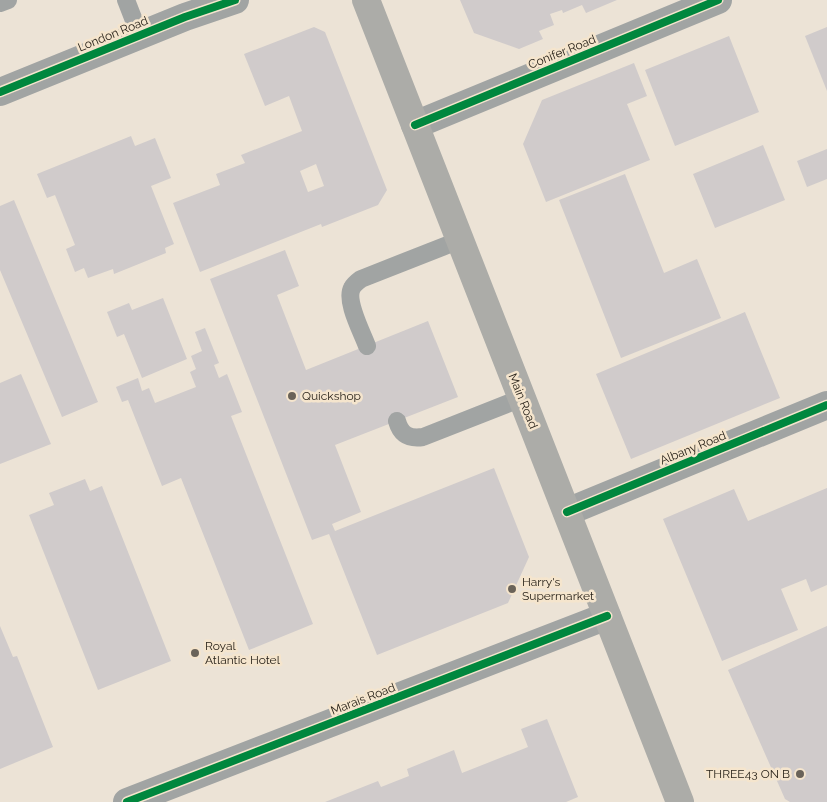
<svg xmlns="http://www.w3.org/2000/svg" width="827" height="802" font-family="Raleway,sans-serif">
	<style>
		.building { fill: #d0cbcb; fill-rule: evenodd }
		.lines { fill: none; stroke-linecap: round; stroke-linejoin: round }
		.lane { stroke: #a1a4a3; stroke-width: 18 }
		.street { stroke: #a1a4a3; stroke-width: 28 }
		.secondary { stroke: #acaca8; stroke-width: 28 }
		.cycleway-casing { stroke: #f5e5cd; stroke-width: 11 }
		.cycleway { stroke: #00873e; stroke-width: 8 }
		.poi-dot { fill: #6a6359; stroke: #f5e5cd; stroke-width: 2 }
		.labels { text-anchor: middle; stroke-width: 5; stroke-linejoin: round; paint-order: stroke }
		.street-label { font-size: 12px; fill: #241e15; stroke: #f5e5cd }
		.poi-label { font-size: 12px; fill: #241e15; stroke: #f5e5cd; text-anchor: start }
	</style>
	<rect width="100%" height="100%" fill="#ece3d6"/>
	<path class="building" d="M 460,0 L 617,0 L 586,13 L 582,5 L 563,13 L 562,10 L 550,14 L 554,25 L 539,31 L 543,39 L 519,49 L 474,33 Z
		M 314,27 L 325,32 L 387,190 L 378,205 L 322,227 L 321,224 L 200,272 L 173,203 L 220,185 L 216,174 L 245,163 L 241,155 L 302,131 L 289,96 L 265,106 L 244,54 ZM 316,164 L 324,186 L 308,192 L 300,171 Z
		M 827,27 L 827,91 L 805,36 Z
		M 729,36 L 759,112 L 675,146 L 645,70 Z
		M 634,63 L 647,96 L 627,104 L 650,160 L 546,202 L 523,144 L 542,100 Z
		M 131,136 L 135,146 L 155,138 L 171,178 L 151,186 L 174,244 L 165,248 L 166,253 L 114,274 L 113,269 L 88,278 L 84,268 L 75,272 L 66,249 L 75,245 L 55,195 L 47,198 L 37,174 Z
		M 763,145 L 785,200 L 715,228 L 693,174 Z
		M 827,149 L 827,179 L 807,187 L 797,161 Z
		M 625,174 L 664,273 L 697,259 L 721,318 L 621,358 L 559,200 Z
		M 14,200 L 98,402 L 62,417 L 0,270 L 0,206 Z
		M 285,250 L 299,286 L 277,295 L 306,370 L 428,321 L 458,397 L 335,445 L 361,512 L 332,524 L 335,531 L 494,468 L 529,557 L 508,603 L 377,655 L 329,534 L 312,540 L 210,279 Z
		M 163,298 L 187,359 L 142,378 L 124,334 L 117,337 L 107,312 L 129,303 L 132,310 Z
		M 745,312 L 780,398 L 631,459 L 596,374 Z
		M 205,328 L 219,363 L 214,365 L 219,378 L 227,374 L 242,412 L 231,416 L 313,624 L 249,650 L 181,478 L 162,486 L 128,400 L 122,402 L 116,387 L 138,378 L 142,391 L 149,388 L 155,403 L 196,387 L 190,372 L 196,369 L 191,356 L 202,351 L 195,332 Z
		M 21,374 L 51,444 L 0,464 L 0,383 Z
		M 85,479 L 90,491 L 102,486 L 171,661 L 98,690 L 29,515 L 54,505 L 49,493 Z
		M 827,488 L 827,585 L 811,592 L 806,579 L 781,589 L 798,630 L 722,661 L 663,519 L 734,489 L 748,521 Z
		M 0,626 L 13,657 L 17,656 L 53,747 L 0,769 Z
		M 827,626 L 827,802 L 790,802 L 785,799 L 728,670 Z
		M 547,719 L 578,797 L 566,802 L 325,802 L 378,781 L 381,787 L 409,776 L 407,769 L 454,750 L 462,773 L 528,747 L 521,729 Z"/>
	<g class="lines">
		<path class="lane" d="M 126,0 L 140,36
			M 0,3 L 8,0
			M 367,346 C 362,332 345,301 352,288 C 354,284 357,282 361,279 L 460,240
			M 397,421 C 401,435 409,439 423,437 L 522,398"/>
		<path class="street" d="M 0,92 L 185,17 L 235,0
			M 415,125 L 718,0
			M 567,512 L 827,405
			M 127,802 L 607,616"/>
		<path class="secondary" d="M 366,0 L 680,802"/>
		<g class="cycleway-casing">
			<path id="cycleway" d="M 0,92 L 185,17 L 235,0
				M 415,125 L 718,0
				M 567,512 L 827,405
				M 127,802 L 607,616"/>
		</g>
		<use href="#cycleway" class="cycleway"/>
	</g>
	<g class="poi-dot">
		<circle cx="292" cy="396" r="5"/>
		<circle cx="512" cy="589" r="5"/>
		<circle cx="195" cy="653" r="5"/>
		<circle cx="800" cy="774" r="5"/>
	</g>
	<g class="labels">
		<g class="street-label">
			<text transform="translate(113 34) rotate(-22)" y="4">London Road</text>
			<text transform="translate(562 52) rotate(-22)" y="4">Conifer Road</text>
			<text transform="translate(523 401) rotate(68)" y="4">Main Road</text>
			<text transform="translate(693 448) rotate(-22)" y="4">Albany Road</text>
			<text transform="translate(363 699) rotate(-21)" y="4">Marais Road</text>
		</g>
		<g class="poi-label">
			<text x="302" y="400">Quickshop</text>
			<text x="522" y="586">Harry's<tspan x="522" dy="14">Supermarket</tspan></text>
			<text x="205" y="650">Royal<tspan x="205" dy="14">Atlantic Hotel</tspan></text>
			<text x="790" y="778" text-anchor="end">THREE43 ON B</text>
		</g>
	</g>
</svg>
